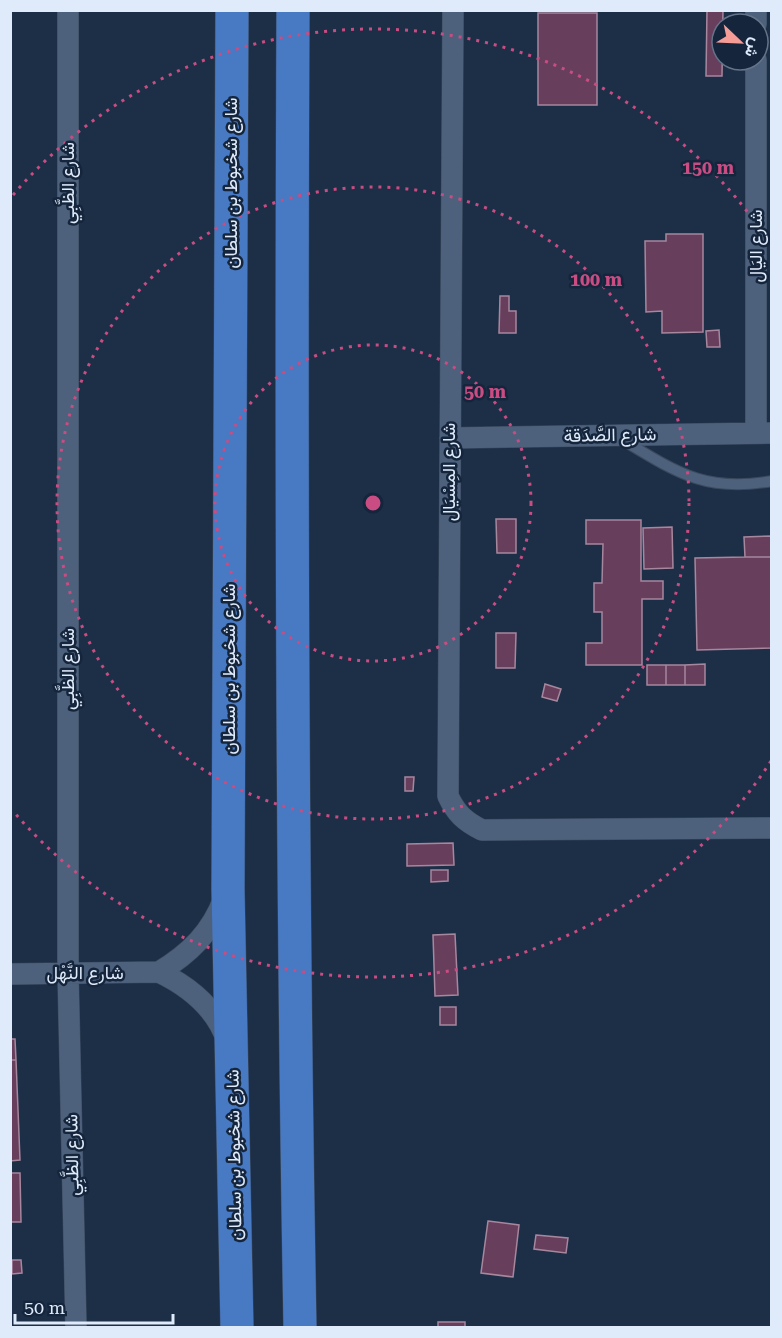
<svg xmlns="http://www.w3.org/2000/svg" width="782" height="1338" font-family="'Roboto Serif',Vazirmatn,serif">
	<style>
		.building { fill: #673f5d; stroke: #a7879e; stroke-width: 1.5 }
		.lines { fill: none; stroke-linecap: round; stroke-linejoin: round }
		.lane-casing { stroke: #3a4a5e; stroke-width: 12 }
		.street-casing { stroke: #3a4a5e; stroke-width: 22 }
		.primary-casing { stroke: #3a4a5e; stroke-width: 34 }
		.lane { stroke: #4d617c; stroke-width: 10 }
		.street { stroke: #4d617c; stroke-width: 21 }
		.primary { stroke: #4879c3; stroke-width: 33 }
		.ring { fill: none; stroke: #c94c83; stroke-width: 3; stroke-dasharray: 3 6 }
		.labels { text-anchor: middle; stroke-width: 5; stroke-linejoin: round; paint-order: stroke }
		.street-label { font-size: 18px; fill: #dfeafa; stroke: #14253c }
		.centre { fill: #c94c83; stroke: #14253c; stroke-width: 3 }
		.ring-label { font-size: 18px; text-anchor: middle; font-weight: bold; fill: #c94c83; stroke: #14253c; stroke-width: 5; stroke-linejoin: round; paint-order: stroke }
	</style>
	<rect width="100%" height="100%" fill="#1d2f47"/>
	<path class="building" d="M 707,10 L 723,10 L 722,76 L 706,76 Z
		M 538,13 L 597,13 L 597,105 L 538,105 Z
		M 666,234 L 703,234 L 703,332 L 662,333 L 662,311 L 646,312 L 645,241 L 666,241 Z
		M 500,296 L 509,296 L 509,311 L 516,311 L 516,333 L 499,333 Z
		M 719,330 L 720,347 L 707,347 L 706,331 Z
		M 496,519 L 516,519 L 516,553 L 497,553 Z
		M 586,520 L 641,520 L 641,581 L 663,581 L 663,599 L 642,599 L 642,665 L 586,665 L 586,643 L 602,643 L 602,612 L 594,612 L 594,583 L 602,583 L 603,544 L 586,544 Z
		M 672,527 L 673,568 L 644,569 L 643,528 Z
		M 772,536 L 772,557 L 745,557 L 744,537 Z
		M 745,557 L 772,557 L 772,648 L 697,650 L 695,558 Z
		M 496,633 L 516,633 L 515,668 L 496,668 Z
		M 705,664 L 705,685 L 685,685 L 685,665 Z
		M 647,665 L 666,665 L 666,685 L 647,685 Z
		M 666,665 L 685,665 L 685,685 L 666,685 Z
		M 545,684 L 561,689 L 557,701 L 542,697 Z
		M 405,777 L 414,777 L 413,791 L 405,791 Z
		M 453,843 L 454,865 L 407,866 L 407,844 Z
		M 431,870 L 448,870 L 448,881 L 431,882 Z
		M 455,934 L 458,995 L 435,996 L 433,935 Z
		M 440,1007 L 456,1007 L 456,1025 L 440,1025 Z
		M 10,1039 L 15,1039 L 16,1060 L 10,1060 Z
		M 10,1060 L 16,1060 L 20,1160 L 10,1161 Z
		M 10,1173 L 20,1173 L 21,1222 L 10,1222 Z
		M 488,1221 L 519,1225 L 513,1277 L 481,1273 Z
		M 536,1235 L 568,1238 L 566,1253 L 534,1249 Z
		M 12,1260 L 21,1260 L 22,1273 L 12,1274 Z
		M 438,1322 L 465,1322 L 465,1328 L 438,1328 Z"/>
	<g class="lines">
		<g class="lane-casing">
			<path id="lane" d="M 621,439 C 676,472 705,493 772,481"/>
		</g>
		<g class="street-casing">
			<path id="street" d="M 68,10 L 68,972 L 76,1328
				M 453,10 L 448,796 C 456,813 464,821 482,830 L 772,828
				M 756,10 L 756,24
				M 756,60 L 756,433
				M 450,438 L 772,433
				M 159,972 C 189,954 212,932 224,898
				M 10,974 L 159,972 C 190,987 216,1008 227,1041"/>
		</g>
		<g class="primary-casing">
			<path id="primary" d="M 232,10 L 228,889 L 237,1328
				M 293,10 C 291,450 292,889 300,1328"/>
		</g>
		<use href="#lane" class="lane"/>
		<use href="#street" class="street"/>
		<use href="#primary" class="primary"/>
	</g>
	<g class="ring">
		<circle cx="373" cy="503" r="158"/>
		<circle cx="373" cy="503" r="316"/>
		<path d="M771 761A474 474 0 0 1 13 811M13 195A474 474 0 0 1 771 245"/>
	</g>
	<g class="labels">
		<g class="street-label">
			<text transform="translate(68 183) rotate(-90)" y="6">شارع الظَّبِي</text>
			<text transform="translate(231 183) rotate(-90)" y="6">شارع شخبوط بن سلطان</text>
			<text transform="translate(756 246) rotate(-90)" y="6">شارع اليَال</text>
			<text transform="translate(610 435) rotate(-1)" y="6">شارع الصَّدَقة</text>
			<text transform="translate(449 472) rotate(-90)" y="6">شارع المِسْيَال</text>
			<text transform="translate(68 669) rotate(-90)" y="6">شارع الظَّبِي</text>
			<text transform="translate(229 669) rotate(-90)" y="6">شارع شخبوط بن سلطان</text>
			<text x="85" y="979">شارع النَّهْل</text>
			<text transform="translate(72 1155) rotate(-91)" y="6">شارع الظَّبِي</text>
			<text transform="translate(234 1155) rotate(-91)" y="6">شارع شخبوط بن سلطان</text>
		</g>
	</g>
	<circle cx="373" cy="503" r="9" class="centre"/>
	<g class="ring-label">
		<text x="708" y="174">150 m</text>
		<text x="596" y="286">100 m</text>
		<text x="485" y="398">50 m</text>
	</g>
	<rect width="782" height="1338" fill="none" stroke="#dfeafa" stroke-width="24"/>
	<g transform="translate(740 42) rotate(113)"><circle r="28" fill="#14253c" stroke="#657488" stroke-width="1.5"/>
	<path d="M0-4.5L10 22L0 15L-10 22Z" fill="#f59c96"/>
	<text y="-9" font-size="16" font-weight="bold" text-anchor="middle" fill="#dfeafa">ش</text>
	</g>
	<path d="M15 1314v9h158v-9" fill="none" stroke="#dfeafa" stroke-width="3"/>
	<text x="24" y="1314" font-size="18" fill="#dfeafa" stroke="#14253c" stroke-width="4.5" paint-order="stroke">50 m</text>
</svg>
